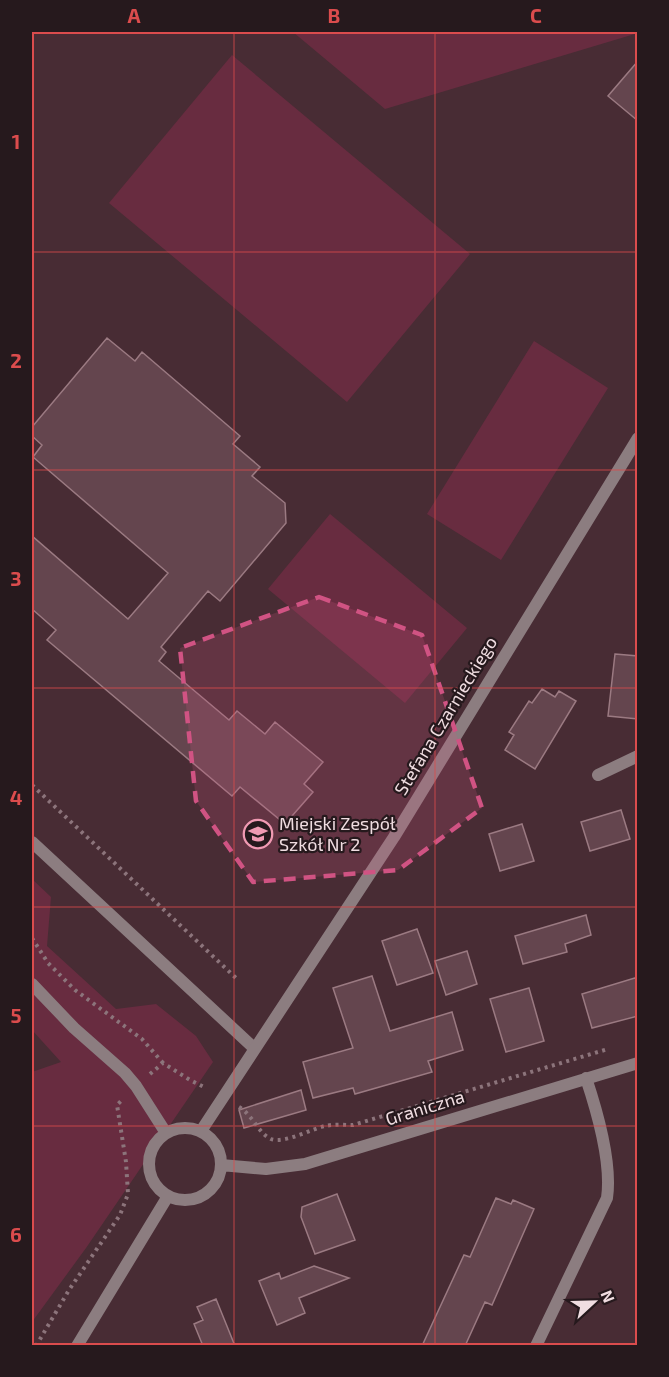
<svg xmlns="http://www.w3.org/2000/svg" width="669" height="1377" font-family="'Exo 2',sans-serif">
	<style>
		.green { fill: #682c40 }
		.building { fill: #64454e; stroke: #9b7a82; stroke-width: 1.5 }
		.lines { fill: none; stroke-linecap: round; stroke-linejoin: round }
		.path { stroke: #8c747b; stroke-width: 4; stroke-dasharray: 3 4.5; stroke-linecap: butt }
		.service { stroke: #8c7d80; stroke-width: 12 }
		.minor { stroke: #8c7d80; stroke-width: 12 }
		.marked { fill: #d05383; fill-opacity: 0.2; stroke: #d05383; stroke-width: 4.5; stroke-dasharray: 12 8; stroke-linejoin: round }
		.grid { fill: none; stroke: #db4c4d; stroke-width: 1.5; stroke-opacity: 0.55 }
		.labels { text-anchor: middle; stroke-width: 4.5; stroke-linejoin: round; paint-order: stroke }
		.street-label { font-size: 18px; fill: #f0dde1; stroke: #26191d }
		.poi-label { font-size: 18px; fill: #f0dde1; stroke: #26191d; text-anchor: start }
		.neatline { fill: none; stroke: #db4c4d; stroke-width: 2 }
		.grid-label { font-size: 20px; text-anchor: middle; font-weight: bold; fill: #db4c4d }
	</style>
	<rect width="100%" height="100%" fill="#482c34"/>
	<path class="green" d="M 293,32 L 637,32 L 638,33 L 385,109 Z
		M 232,55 L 470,254 L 347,402 L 109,203 Z
		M 534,341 L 608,388 L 501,560 L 427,514 Z
		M 330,514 L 467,628 L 405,703 L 268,589 Z
		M 32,879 L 51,897 L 47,946 L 116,1009 L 156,1004 L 196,1036 L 213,1062 L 86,1248 L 32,1322 L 32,1072 L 61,1062 L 32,1030 Z"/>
	<path class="building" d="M 638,61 L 638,121 L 608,96 Z
		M 107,338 L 135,361 L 142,352 L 240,436 L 233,444 L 260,467 L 252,476 L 285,503 L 286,523 L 220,601 L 208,591 L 161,647 L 166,652 L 159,661 L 229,720 L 237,711 L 265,734 L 275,722 L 323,762 L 304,784 L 313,792 L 285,824 L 240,787 L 232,796 L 47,640 L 56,630 L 32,609 L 32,536 L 128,619 L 168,573 L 33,457 L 42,445 L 32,436 L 32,427 Z
		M 615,654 L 638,656 L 638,719 L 608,716 Z
		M 542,689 L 555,697 L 559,691 L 576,701 L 535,769 L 505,750 L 514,735 L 509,732 L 529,701 L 532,703 Z
		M 621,810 L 630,839 L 590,851 L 581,822 Z
		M 522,824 L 534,861 L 500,871 L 489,834 Z
		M 586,915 L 591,935 L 565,944 L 567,952 L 523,964 L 515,936 Z
		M 417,929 L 433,973 L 397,985 L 382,941 Z
		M 467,951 L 477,984 L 446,995 L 435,961 Z
		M 372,976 L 390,1031 L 452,1012 L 463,1050 L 428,1061 L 432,1072 L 355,1094 L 353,1088 L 313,1098 L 303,1062 L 353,1048 L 333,988 Z
		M 638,977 L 638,1016 L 592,1028 L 582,994 Z
		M 529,988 L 544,1041 L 506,1052 L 490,999 Z
		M 301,1090 L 306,1110 L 244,1128 L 239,1110 Z
		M 337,1194 L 355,1240 L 315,1254 L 301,1217 L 302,1207 Z
		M 496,1198 L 511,1204 L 513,1200 L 534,1209 L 492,1305 L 485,1302 L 465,1346 L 422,1346 L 464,1255 L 470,1257 Z
		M 314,1266 L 349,1278 L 299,1298 L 305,1313 L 277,1325 L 259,1281 L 279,1273 L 281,1279 Z
		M 216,1299 L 235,1346 L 203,1346 L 194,1324 L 203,1320 L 197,1307 Z"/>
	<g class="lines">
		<path class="path" d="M 32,785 L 237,979
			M 32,938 L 48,963 L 75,990 L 142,1039 L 163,1063
			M 150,1074 L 163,1063 L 190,1080 L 206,1088
			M 239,1107 C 253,1115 258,1133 271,1139 C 284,1144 311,1129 325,1126 C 334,1124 344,1125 353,1125 L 608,1049
			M 36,1346 L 69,1290 L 120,1215 L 128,1194 L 126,1162 L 117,1105 L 122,1100"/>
		<path class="service" d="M 32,842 L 254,1048"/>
		<path class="minor" d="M 598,775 L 638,756
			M 32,984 L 74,1028 L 125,1073 L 136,1086 L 166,1133
			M149 1164a36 36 0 1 1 72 0a36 36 0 1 1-72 0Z
			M 201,1131 L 394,837 L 638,438
			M 221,1165 L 266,1169 L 305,1164 L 638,1063
			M 77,1346 L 168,1196
			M 536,1346 L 607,1198 C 612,1164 597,1111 586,1078"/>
	</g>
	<path class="marked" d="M 319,597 L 422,635 L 482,808 L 398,870 L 253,882 L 196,801 L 180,648 Z"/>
	<path class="grid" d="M 234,32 L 234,1346M 435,32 L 435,1346M 32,252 L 638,252M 32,470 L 638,470M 32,688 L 638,688M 32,907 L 638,907M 32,1126 L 638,1126"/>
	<defs>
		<g id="school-ring" transform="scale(1.5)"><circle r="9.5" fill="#26191d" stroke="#f19ab3" stroke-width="1.5"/><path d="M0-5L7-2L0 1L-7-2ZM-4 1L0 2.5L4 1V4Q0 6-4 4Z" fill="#f19ab3"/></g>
	</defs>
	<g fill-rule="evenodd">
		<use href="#school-ring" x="258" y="834"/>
	</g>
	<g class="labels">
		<g class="street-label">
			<text transform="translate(446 716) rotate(-59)" y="6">Stefana Czarnieckiego</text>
			<text transform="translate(425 1108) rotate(-17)" y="6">Graniczna</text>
		</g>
		<g class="poi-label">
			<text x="279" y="830">Miejski Zespół<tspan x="279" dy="21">Szkół Nr 2</tspan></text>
		</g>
	</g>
	<rect width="669" height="1377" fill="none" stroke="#26191d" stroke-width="66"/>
	<g transform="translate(594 1302) rotate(68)" stroke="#26191d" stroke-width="4.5" paint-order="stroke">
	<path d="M0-4.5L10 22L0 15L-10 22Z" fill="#f0dde1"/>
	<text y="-9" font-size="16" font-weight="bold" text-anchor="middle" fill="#f0dde1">N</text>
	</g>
	<rect x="33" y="33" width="603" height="1311" class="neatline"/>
	<g class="grid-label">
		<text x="134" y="23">A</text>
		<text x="334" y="23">B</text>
		<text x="536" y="23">C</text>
		<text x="16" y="149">1</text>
		<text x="16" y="368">2</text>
		<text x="16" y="586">3</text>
		<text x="16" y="805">4</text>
		<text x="16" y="1023">5</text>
		<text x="16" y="1242">6</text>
	</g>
</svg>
